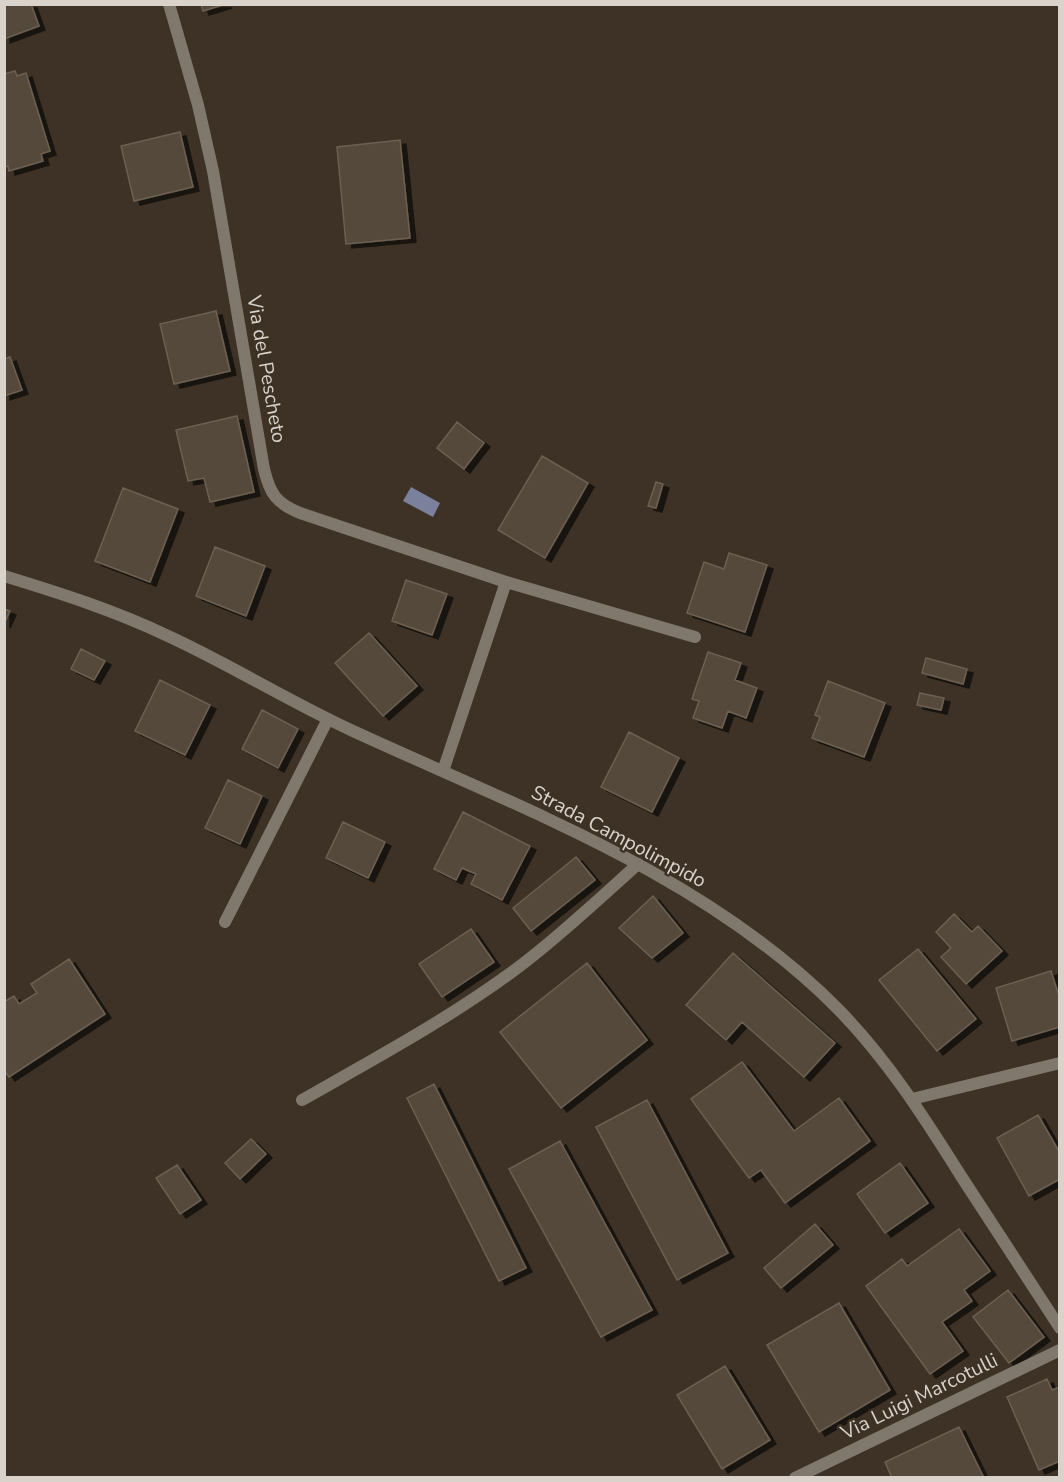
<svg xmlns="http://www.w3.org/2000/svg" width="1064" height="1482" font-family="'Nunito Sans',sans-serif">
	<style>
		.water { fill: #7b809c }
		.building { fill: #54483b; stroke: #6c6052; stroke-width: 1.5; filter: url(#shadow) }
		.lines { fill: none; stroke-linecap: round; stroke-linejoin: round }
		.service { stroke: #81786d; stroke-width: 12 }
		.minor { stroke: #81786d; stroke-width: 12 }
		.tertiary { stroke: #81786d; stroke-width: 12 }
		.labels { text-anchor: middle; stroke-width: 5; stroke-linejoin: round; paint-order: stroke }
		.street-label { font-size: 20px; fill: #dad3cb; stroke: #3d3225 }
	</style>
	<defs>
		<filter id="shadow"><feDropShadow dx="6" dy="4" stdDeviation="0" flood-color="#0009"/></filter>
	</defs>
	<rect width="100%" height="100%" fill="#3d3225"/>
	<path class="water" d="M 411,487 L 440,503 L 433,517 L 403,501 Z"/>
	<path class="building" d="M 4,4 L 31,4 L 39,26 L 4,39 Z
		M 201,4 L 226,4 L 203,11 Z
		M 15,71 L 17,76 L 26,73 L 50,151 L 41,154 L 43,161 L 9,171 L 8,166 L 4,167 L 4,74 Z
		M 180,132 L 193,187 L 134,201 L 121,146 Z
		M 400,140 L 410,238 L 346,244 L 337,147 Z
		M 216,311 L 230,371 L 174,384 L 160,324 Z
		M 10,357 L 22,390 L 4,396 L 4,359 Z
		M 237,416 L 254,492 L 210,502 L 204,478 L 188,481 L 176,430 Z
		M 457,422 L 484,443 L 464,469 L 437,448 Z
		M 542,456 L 588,483 L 545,558 L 498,530 Z
		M 656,482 L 663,484 L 656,508 L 648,506 Z
		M 123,488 L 178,509 L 150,582 L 95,561 Z
		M 215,547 L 265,566 L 246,616 L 196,596 Z
		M 729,553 L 767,565 L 745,632 L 687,613 L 704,562 L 724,569 Z
		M 406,580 L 447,594 L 432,635 L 392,621 Z
		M 4,609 L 10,611 L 4,624 Z
		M 369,633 L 417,686 L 383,716 L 335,663 Z
		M 81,649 L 105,661 L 94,680 L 71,669 Z
		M 708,652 L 741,663 L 735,680 L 757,688 L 746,718 L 728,711 L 722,728 L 693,718 L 699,701 L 692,699 Z
		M 926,658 L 967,669 L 963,684 L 922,673 Z
		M 160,680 L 210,705 L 185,755 L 135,731 Z
		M 828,681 L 885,703 L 864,757 L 812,738 L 820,717 L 815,715 Z
		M 920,693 L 944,698 L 941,710 L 917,705 Z
		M 262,710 L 298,729 L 278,768 L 242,749 Z
		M 629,732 L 679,758 L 652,812 L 601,787 Z
		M 228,780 L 262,796 L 240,844 L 205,828 Z
		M 463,812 L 530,846 L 502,900 L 471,884 L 476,874 L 462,868 L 456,880 L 434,869 Z
		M 343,822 L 385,842 L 368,878 L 326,858 Z
		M 576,857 L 595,880 L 531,931 L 513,908 Z
		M 653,896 L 683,933 L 652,958 L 619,928 Z
		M 954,914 L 972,932 L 978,926 L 1002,951 L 966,984 L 941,957 L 951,948 L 936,932 Z
		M 471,929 L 494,962 L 442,997 L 419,964 Z
		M 918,949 L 976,1019 L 937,1051 L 879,980 Z
		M 733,953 L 835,1043 L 804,1077 L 742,1022 L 726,1040 L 686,1005 Z
		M 69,959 L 105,1014 L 9,1077 L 4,1070 L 4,1002 L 14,996 L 19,1004 L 37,993 L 31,984 Z
		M 587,963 L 647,1040 L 561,1108 L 500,1032 Z
		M 1051,971 L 1060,999 L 1060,1027 L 1012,1041 L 996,988 Z
		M 742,1062 L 794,1131 L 839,1098 L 870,1141 L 785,1203 L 761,1170 L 749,1178 L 691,1099 Z
		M 434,1084 L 526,1268 L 499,1281 L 407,1098 Z
		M 647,1100 L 728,1253 L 677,1280 L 596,1127 Z
		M 1038,1115 L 1060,1153 L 1060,1179 L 1029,1196 L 997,1138 Z
		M 251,1139 L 266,1154 L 240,1179 L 225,1163 Z
		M 560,1141 L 652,1310 L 601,1337 L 509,1169 Z
		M 900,1163 L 928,1203 L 885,1233 L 857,1194 Z
		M 177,1165 L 201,1200 L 180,1214 L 156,1178 Z
		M 815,1224 L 833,1245 L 781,1288 L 764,1268 Z
		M 959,1229 L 990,1271 L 964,1290 L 972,1301 L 942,1322 L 963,1351 L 930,1374 L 866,1286 L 902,1259 L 907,1266 Z
		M 1008,1290 L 1044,1337 L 1009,1363 L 973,1317 Z
		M 839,1303 L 890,1390 L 819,1432 L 767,1345 Z
		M 725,1366 L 770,1440 L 722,1469 L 677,1395 Z
		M 1047,1379 L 1052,1390 L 1060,1387 L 1060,1461 L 1039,1470 L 1007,1397 Z
		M 959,1427 L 984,1478 L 892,1478 L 885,1462 Z"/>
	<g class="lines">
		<path class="service" d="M 302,1100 C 376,1058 452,1017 520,966 C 561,935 600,898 638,864"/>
		<path class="minor" d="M 169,4 L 198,105 L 213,171 L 264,469 C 270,494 276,503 300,513 L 506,582 L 443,771
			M 506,582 L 695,637
			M 225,922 L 328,719
			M 912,1099 L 1060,1063
			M 795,1478 L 1060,1350"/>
		<path class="tertiary" d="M 4,576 C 60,593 116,611 168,636 C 231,665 290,702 353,731 C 522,809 704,874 838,1009 C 887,1059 924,1117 961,1176 C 994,1227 1027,1277 1060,1328"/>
	</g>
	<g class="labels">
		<g class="street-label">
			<text transform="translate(267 369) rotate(80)" y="7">Via del Pescheto</text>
			<text transform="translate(619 836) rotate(28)" y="7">Strada Campolimpido</text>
			<text transform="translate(919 1396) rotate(-26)" y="7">Via Luigi Marcotulli</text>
		</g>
	</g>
	<rect width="1064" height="1482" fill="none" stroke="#dad3cb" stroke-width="12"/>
</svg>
